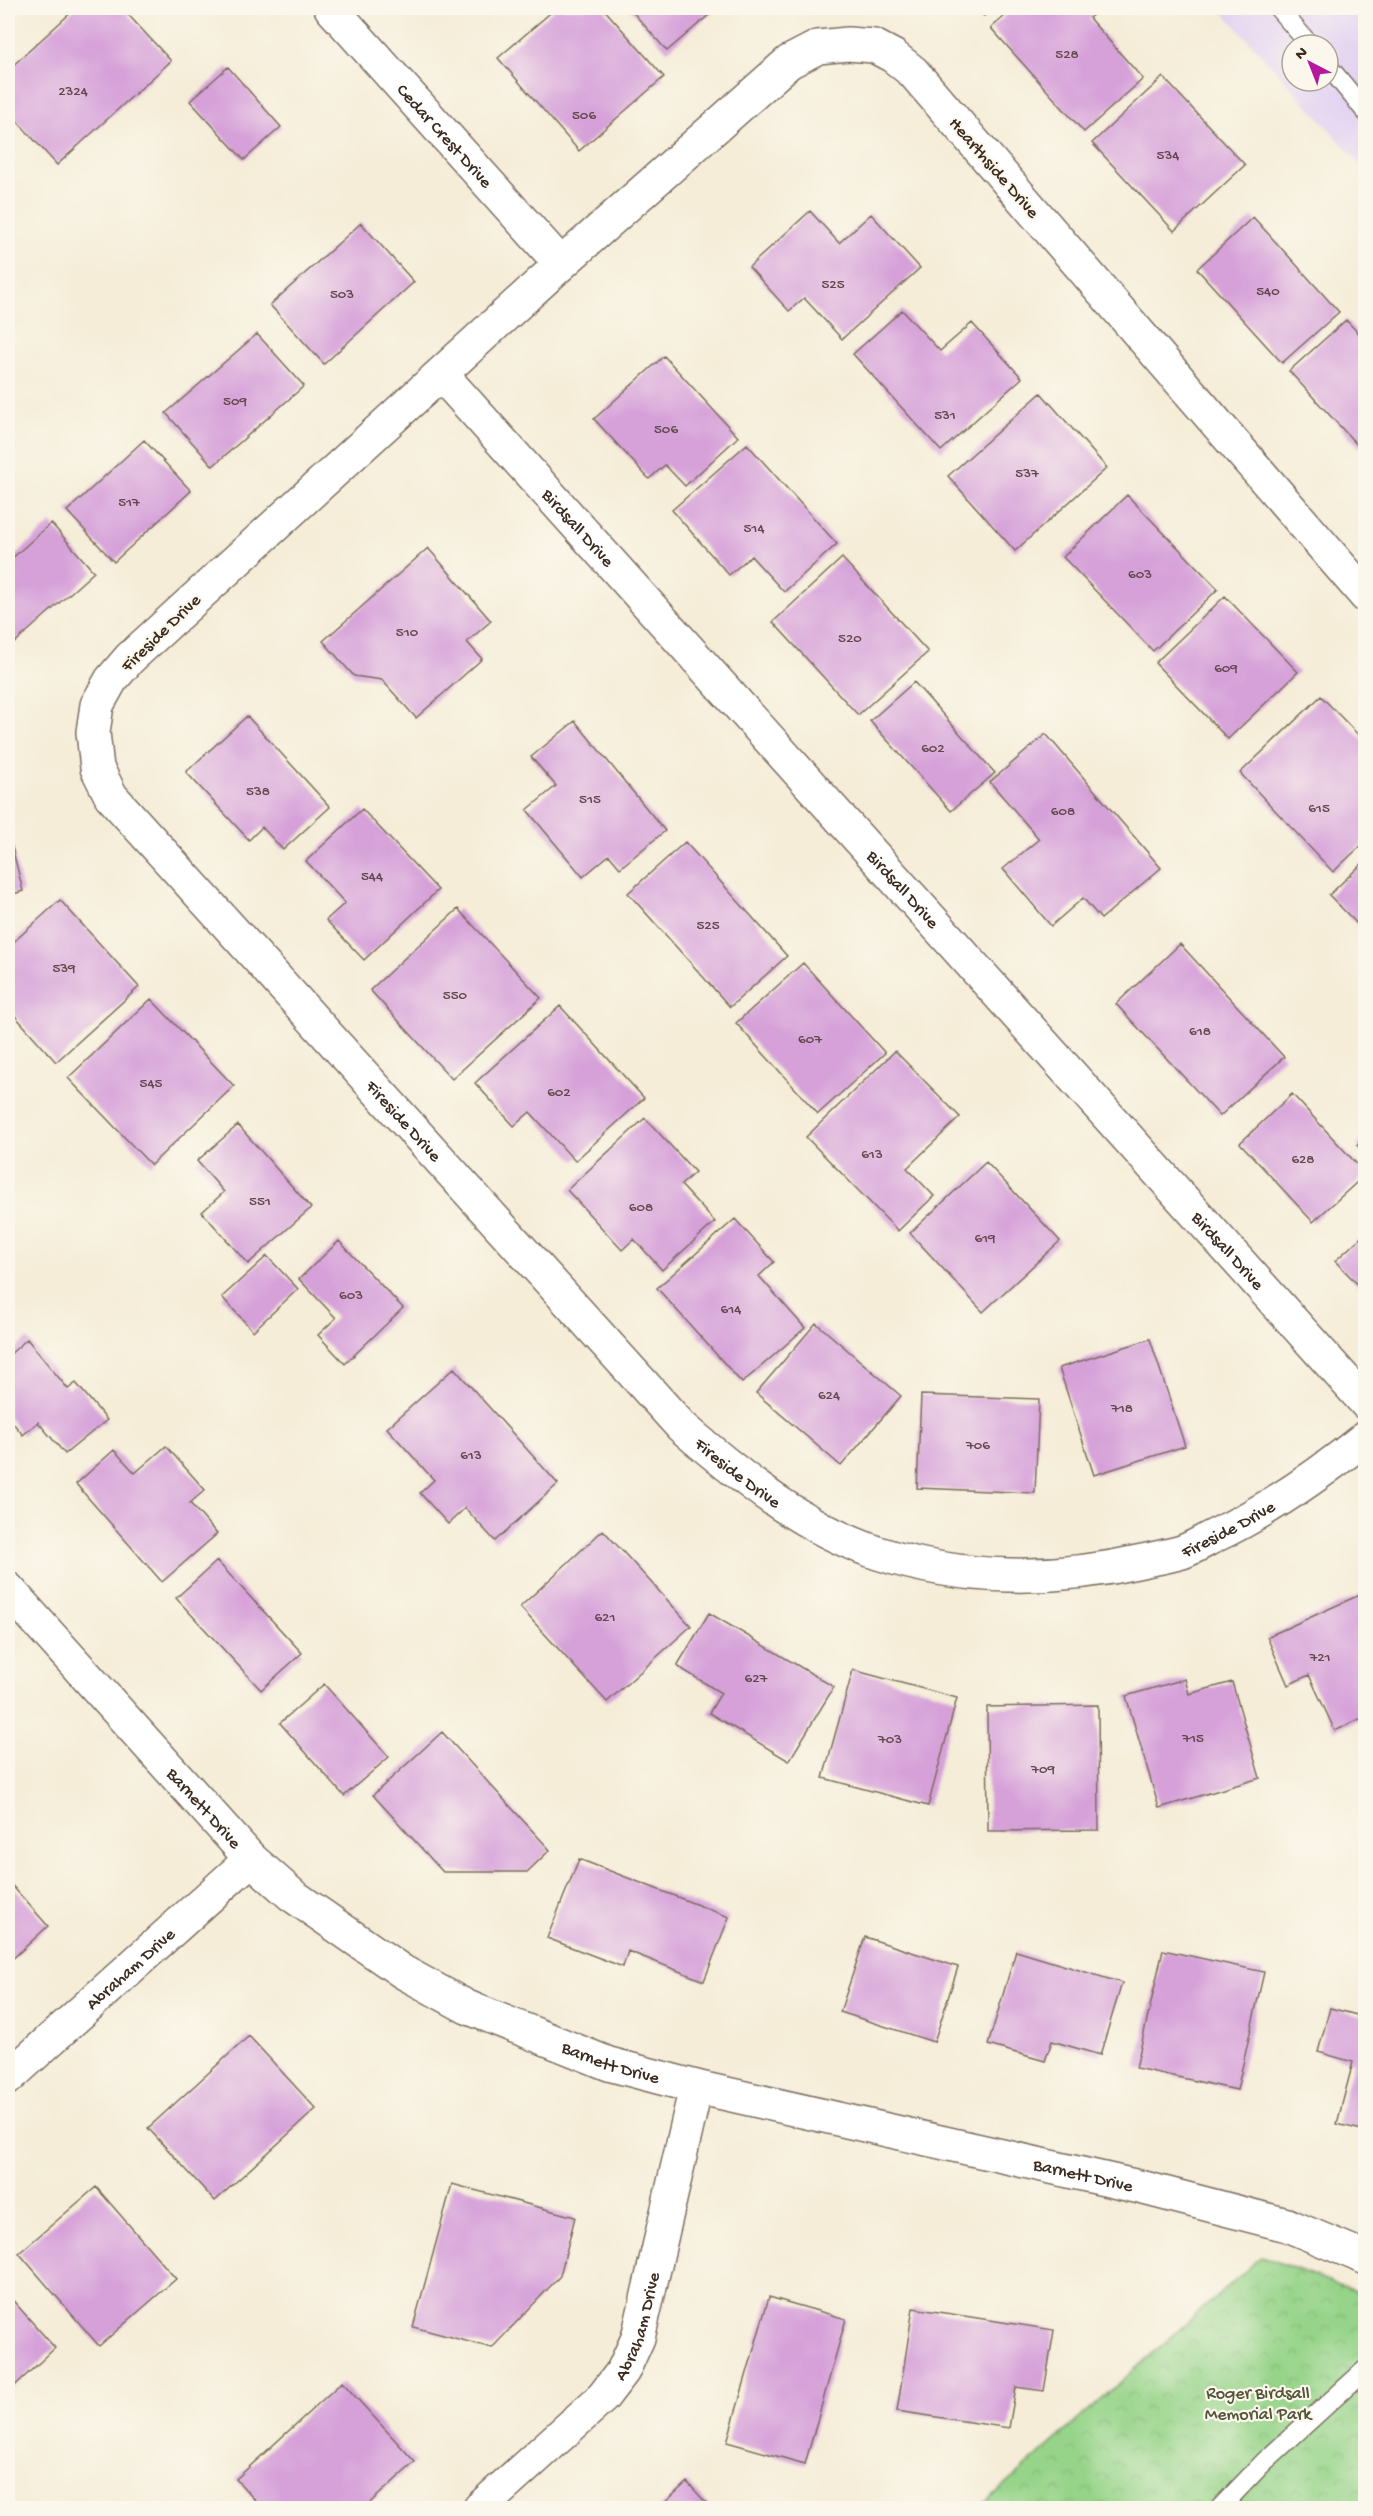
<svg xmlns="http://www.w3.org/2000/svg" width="1373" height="2516" font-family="'Gochi Hand',sans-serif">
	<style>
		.built { fill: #e3d3f2; fill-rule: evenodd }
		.park { fill: url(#park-crowns); stroke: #687f54; stroke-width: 1.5 }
		.building { fill: #d6a0d9 }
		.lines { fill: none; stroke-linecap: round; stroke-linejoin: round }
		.service-casing { stroke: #7c6e5f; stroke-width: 21 }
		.minor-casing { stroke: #7c6e5f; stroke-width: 36 }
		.service { stroke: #fff; stroke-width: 18 }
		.minor { stroke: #fff; stroke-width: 33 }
		.labels { text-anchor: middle; stroke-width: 4.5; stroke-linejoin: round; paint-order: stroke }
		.number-label { font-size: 15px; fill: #62484d }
		.street-label { font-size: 18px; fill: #3b2a1e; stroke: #fbf7ec }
		.park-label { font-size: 18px; fill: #525439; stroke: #fbf7ec }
	</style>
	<defs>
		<pattern id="park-crowns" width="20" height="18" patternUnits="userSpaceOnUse" patternTransform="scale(1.5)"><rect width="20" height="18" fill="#96d489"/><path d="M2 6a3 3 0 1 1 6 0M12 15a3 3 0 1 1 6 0" fill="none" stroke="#82b676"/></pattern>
	</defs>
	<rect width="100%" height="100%" fill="#fbf7ec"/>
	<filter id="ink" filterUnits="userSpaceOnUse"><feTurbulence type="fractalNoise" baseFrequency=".0167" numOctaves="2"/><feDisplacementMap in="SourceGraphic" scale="12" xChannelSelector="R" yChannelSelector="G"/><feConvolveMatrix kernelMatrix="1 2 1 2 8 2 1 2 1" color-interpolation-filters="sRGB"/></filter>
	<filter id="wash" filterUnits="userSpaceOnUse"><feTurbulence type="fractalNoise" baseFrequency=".008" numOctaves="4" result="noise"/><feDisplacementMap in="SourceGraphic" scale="24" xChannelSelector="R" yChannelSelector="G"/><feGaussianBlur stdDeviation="1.35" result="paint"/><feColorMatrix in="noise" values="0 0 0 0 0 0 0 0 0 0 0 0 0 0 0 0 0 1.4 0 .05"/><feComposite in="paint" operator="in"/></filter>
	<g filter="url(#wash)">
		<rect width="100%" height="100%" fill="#f5edd8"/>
		<path class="built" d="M 1219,8 L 1365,8 L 1365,170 L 1323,122 ZM 1292,45 L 1328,45 L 1328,81 L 1292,81 Z"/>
		<path class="park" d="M 1262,2256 L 1365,2295 L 1365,2508 L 979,2508 Z"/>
		<g id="blocks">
			<path class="building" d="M 76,8 L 122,8 L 171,61 L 57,165 L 8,111 L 8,70 Z
				M 556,8 L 603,8 L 664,77 L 579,151 L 498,58 Z
				M 629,8 L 717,8 L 667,51 Z
				M 972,8 L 990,8 L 984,16 Z
				M 1014,8 L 1101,8 L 1089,18 L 1143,79 L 1084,132 L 991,28 Z
				M 228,67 L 281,127 L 244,160 L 190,101 Z
				M 1163,77 L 1245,165 L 1174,231 L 1092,143 Z
				M 810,211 L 839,243 L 871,214 L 920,268 L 842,339 L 804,298 L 789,311 L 749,267 Z
				M 1253,217 L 1339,312 L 1282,363 L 1197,269 Z
				M 361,223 L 414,282 L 324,364 L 270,305 Z
				M 902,310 L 940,351 L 972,323 L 1022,378 L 941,451 L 853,354 Z
				M 1346,320 L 1366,341 L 1366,443 L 1360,448 L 1289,371 Z
				M 257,334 L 304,386 L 213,466 L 166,413 Z
				M 664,356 L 738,437 L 685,486 L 665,465 L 649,479 L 594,419 Z
				M 1041,393 L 1107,468 L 1015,551 L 948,476 Z
				M 144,440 L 191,491 L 114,562 L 67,511 Z
				M 747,444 L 837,544 L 784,592 L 751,556 L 729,575 L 672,510 Z
				M 1127,495 L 1218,589 L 1153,651 L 1063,557 Z
				M 51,523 L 94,572 L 11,646 L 8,642 L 8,562 Z
				M 428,548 L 491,621 L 467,642 L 482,659 L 416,718 L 382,680 L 354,676 L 323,641 Z
				M 842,558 L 928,652 L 858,715 L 773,622 Z
				M 1225,596 L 1298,672 L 1228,739 L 1155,663 Z
				M 914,682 L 995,773 L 951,811 L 870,721 Z
				M 1321,696 L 1366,743 L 1366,841 L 1333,872 L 1240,773 Z
				M 247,716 L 330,807 L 283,850 L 262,827 L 249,840 L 186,772 Z
				M 575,721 L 665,831 L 620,868 L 609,855 L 583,877 L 527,810 L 556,786 L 531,757 Z
				M 1046,734 L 1161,868 L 1101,919 L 1083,898 L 1051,926 L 1003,869 L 1039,839 L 990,782 Z
				M 362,809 L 438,890 L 364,960 L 326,920 L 345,903 L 306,861 Z
				M 8,831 L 23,891 L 8,896 Z
				M 685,842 L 787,956 L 730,1007 L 628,893 Z
				M 1366,860 L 1366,933 L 1329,895 Z
				M 60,900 L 139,987 L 56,1062 L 8,1008 L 8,947 Z
				M 458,909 L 541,998 L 452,1079 L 370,990 Z
				M 1180,944 L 1284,1057 L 1220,1116 L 1116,1004 Z
				M 803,963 L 885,1053 L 818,1114 L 736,1023 Z
				M 151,999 L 234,1086 L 151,1165 L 68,1078 Z
				M 560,1006 L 644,1098 L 575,1161 L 530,1112 L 514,1126 L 475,1083 Z
				M 895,1051 L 960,1117 L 907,1168 L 934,1196 L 898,1231 L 806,1137 Z
				M 1292,1094 L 1366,1174 L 1313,1222 L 1240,1143 Z
				M 645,1118 L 695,1172 L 681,1185 L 715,1222 L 662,1270 L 634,1239 L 622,1250 L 567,1190 Z
				M 238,1125 L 311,1208 L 248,1264 L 202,1212 L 224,1192 L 197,1161 Z
				M 1366,1138 L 1366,1155 L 1357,1145 Z
				M 986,1162 L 1060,1241 L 983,1312 L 910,1233 Z
				M 735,1219 L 774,1262 L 759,1276 L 805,1328 L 742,1383 L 657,1288 Z
				M 1366,1233 L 1366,1293 L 1335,1261 Z
				M 339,1241 L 403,1308 L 345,1364 L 318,1335 L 336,1318 L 299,1279 Z
				M 267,1256 L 298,1289 L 253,1331 L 222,1297 Z
				M 816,1323 L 901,1396 L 841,1466 L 756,1393 Z
				M 27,1339 L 68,1389 L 76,1383 L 107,1420 L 65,1454 L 38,1422 L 23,1435 L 8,1417 L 8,1356 Z
				M 1150,1339 L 1185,1446 L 1094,1475 L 1059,1368 Z
				M 454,1368 L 558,1484 L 495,1541 L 465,1508 L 448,1524 L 420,1493 L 434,1480 L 387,1428 Z
				M 921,1395 L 1039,1399 L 1035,1493 L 917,1488 Z
				M 166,1446 L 205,1490 L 190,1503 L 217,1534 L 162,1582 L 76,1484 L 114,1450 L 135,1473 Z
				M 603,1530 L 691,1626 L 607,1702 L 520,1607 Z
				M 217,1561 L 302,1653 L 261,1690 L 176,1598 Z
				M 1366,1592 L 1366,1716 L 1335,1731 L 1309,1675 L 1288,1685 L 1267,1637 Z
				M 709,1613 L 834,1687 L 789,1761 L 709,1713 L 721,1693 L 677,1666 Z
				M 853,1670 L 957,1698 L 928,1806 L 823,1778 Z
				M 1185,1679 L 1189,1694 L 1232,1682 L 1260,1778 L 1159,1808 L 1126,1696 Z
				M 324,1684 L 389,1757 L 344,1796 L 280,1723 Z
				M 1098,1705 L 1099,1830 L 988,1831 L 987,1707 Z
				M 442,1732 L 550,1850 L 527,1872 L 443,1872 L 373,1795 Z
				M 579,1859 L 729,1917 L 704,1981 L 628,1951 L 623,1967 L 547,1938 Z
				M 8,1881 L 48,1926 L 8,1963 Z
				M 865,1937 L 958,1967 L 934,2042 L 840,2012 Z
				M 1163,1950 L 1264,1972 L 1237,2090 L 1136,2068 Z
				M 1016,1951 L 1122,1983 L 1100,2055 L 1052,2041 L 1045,2061 L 988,2045 Z
				M 1366,2001 L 1366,2131 L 1337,2124 L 1353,2062 L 1318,2052 L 1330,2008 L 1361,2016 Z
				M 249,2036 L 316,2109 L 215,2201 L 148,2128 Z
				M 452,2184 L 575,2217 L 560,2276 L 492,2348 L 413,2327 Z
				M 96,2187 L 176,2279 L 99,2346 L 19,2253 Z
				M 8,2295 L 55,2348 L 8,2392 Z
				M 769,2297 L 846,2319 L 805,2464 L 727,2442 Z
				M 913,2308 L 1054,2330 L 1044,2391 L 1016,2387 L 1009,2428 L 897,2411 Z
				M 342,2382 L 415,2462 L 364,2508 L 333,2508 L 330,2506 L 327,2508 L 262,2508 L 236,2479 Z
				M 687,2482 L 711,2508 L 659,2508 Z"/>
		</g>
	</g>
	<g filter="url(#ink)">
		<use href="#blocks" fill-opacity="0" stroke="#7c6e5f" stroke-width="1.5"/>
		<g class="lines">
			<g class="service-casing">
				<path id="service" d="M 1278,8 L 1310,45
					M 1328,66 L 1366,112
					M 1220,2508 L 1264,2462 L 1366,2369"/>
			</g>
			<g class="minor-casing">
				<g id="minor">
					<path id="s1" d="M 331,8 L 561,264"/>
					<path id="s2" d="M 441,374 L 1366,1403"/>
					<path id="s3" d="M 1366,596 L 913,72 L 893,56 L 874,46 L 848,44 L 818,47 L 789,62 L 561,264 L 130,658 L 111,680 L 97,705 L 93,732 L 97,768 L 111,796 L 681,1426 C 740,1477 803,1528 878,1553 C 963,1581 1055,1581 1142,1561 C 1155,1558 1169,1556 1182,1552 C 1193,1548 1204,1541 1214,1536 C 1269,1510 1319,1475 1366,1437"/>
					<path id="s4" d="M 8,1589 L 251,1859 L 292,1895 L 403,1972 L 467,2007 L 609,2064 L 696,2087 L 1144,2188 L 1287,2225 L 1366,2258"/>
					<path id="s5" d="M 8,2078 L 251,1859"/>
					<path id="s6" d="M 480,2508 L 603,2397 L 623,2371 L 638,2338 L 696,2087"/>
				</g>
			</g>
			<use href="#service" class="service"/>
			<use href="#minor" class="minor"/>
		</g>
	</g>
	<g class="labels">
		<g class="number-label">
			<text x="1067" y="58">528</text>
			<text x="73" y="95">2324</text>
			<text x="584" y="119">506</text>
			<text x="1168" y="159">534</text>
			<text x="833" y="288">525</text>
			<text x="1268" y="295">540</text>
			<text x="342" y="298">503</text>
			<text x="235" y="405">509</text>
			<text x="945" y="419">531</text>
			<text x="666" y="433">506</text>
			<text x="1027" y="477">537</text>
			<text x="129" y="506">517</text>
			<text x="754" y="532">514</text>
			<text x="1140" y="578">603</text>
			<text x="407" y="636">510</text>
			<text x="850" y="642">520</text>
			<text x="1226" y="672">609</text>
			<text x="933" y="752">602</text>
			<text x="258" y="795">538</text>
			<text x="590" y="803">515</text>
			<text x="1319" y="812">615</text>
			<text x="1063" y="815">608</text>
			<text x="372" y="880">544</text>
			<text x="708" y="929">525</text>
			<text x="64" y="972">539</text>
			<text x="455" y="999">550</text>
			<text x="1200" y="1035">618</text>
			<text x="810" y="1043">607</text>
			<text x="151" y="1087">545</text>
			<text x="559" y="1096">602</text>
			<text x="872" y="1158">613</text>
			<text x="1303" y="1163">628</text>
			<text x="260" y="1205">551</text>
			<text x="641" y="1211">608</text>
			<text x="985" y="1242">619</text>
			<text x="351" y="1299">603</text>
			<text x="731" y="1313">614</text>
			<text x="829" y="1399">624</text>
			<text x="1122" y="1412">718</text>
			<text x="978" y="1449">706</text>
			<text x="471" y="1459">613</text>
			<text x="605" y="1621">621</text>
			<text x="1320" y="1661">721</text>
			<text x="756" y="1682">627</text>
			<text x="1193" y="1742">715</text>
			<text x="890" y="1743">703</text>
			<text x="1043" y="1773">709</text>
		</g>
		<g class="street-label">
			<text dy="6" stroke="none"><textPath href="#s1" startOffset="171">Cedar Crest Drive</textPath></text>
			<text transform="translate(995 167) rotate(49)" y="6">Hearthside Drive</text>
			<text dy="6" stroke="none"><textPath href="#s2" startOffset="206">Birdsall Drive</textPath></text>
			<text transform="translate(160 632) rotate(-44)" y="6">Fireside Drive</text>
			<text dy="6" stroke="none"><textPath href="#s2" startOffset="692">Birdsall Drive</textPath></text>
			<text dy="6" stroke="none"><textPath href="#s3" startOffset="2307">Fireside Drive</textPath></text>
			<text dy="6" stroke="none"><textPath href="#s2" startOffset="1178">Birdsall Drive</textPath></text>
			<text dy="6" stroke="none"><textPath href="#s3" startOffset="2793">Fireside Drive</textPath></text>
			<text dy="6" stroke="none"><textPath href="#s3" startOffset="3315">Fireside Drive</textPath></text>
			<text dy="6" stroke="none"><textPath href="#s4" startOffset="294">Barnett Drive</textPath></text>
			<text dy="6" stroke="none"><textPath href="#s5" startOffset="164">Abraham Drive</textPath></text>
			<text dy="6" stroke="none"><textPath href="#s4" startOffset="780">Barnett Drive</textPath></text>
			<text dy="6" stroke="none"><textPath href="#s4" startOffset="1266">Barnett Drive</textPath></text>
			<text dy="6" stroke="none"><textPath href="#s6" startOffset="246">Abraham Drive</textPath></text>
		</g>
		<g class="park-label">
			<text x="1258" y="2398">Roger Birdsall<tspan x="1258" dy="21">Memorial Park</tspan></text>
		</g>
	</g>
	<rect width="1373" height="2516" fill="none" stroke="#fbf7ec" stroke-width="30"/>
	<g transform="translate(1310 63) rotate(318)"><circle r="28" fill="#fbf7ec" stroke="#aea59a" stroke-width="1.5"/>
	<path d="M0-4.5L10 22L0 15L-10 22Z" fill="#b5179e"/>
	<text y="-9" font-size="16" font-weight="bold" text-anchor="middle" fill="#3b2a1e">N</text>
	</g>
</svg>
